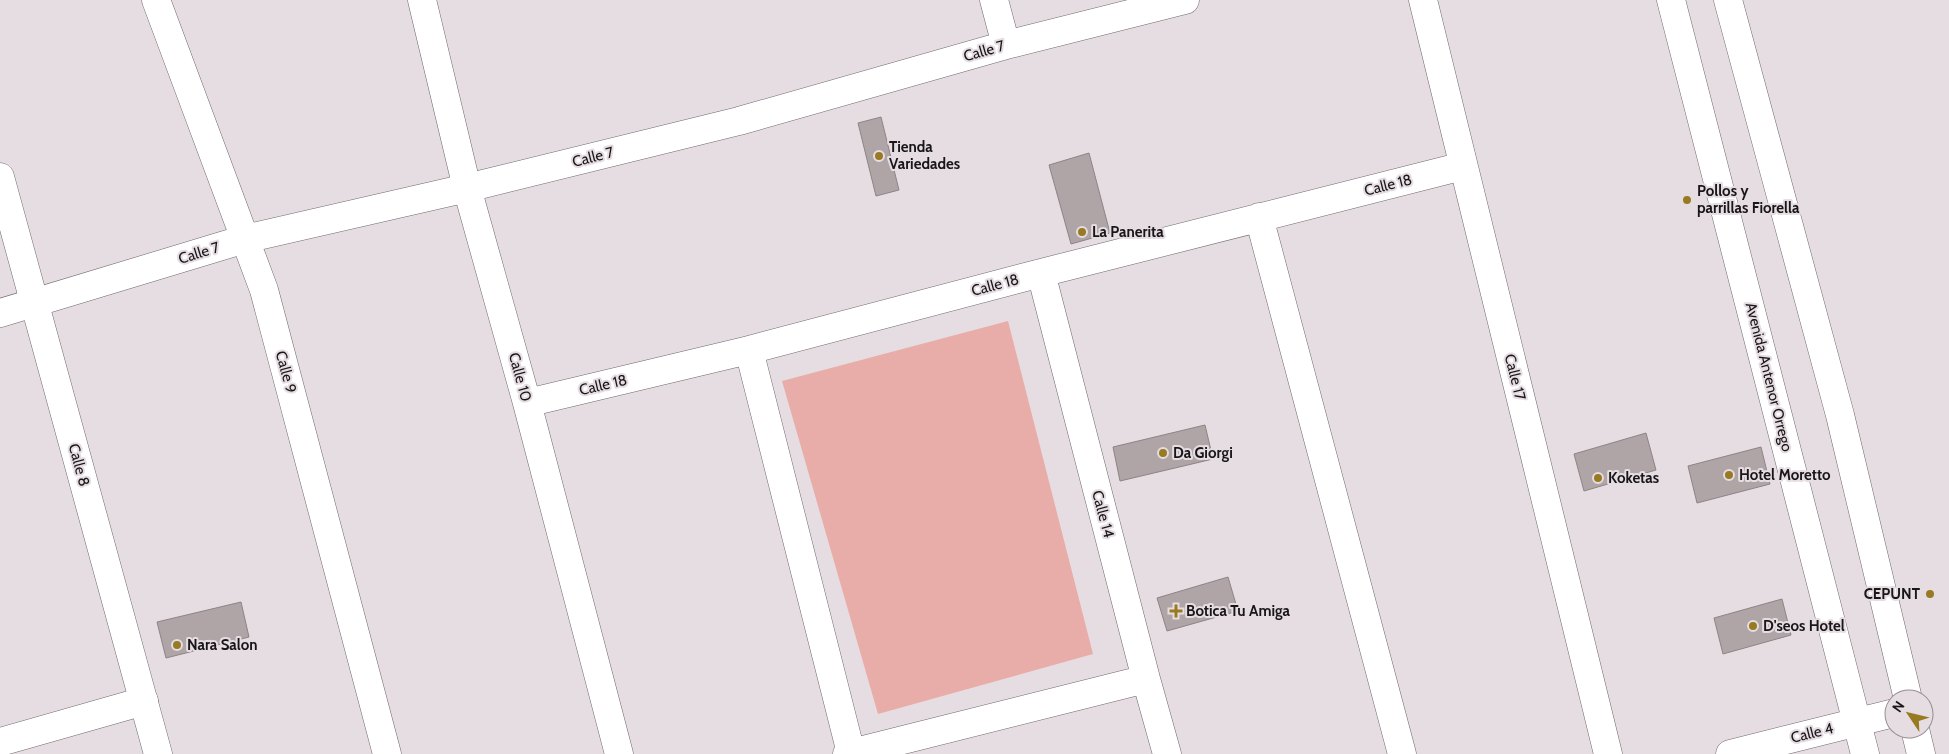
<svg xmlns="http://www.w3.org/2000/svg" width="1949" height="754" font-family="Cabin,sans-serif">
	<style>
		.green { fill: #e8ada8 }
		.building { fill: #afa5a7; stroke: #8d8486 }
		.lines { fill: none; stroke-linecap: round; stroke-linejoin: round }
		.minor-casing { stroke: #70686d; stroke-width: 29 }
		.tertiary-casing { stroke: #70686d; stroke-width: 29 }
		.minor { stroke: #fff; stroke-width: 28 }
		.tertiary { stroke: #fff; stroke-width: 28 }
		.poi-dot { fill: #987a23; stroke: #e6dde2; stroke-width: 2 }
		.labels { text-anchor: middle; stroke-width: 4; stroke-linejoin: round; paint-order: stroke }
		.street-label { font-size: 15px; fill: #191618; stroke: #e6dde2 }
		.poi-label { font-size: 15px; font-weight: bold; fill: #191618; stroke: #e6dde2; text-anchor: start }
	</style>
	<rect width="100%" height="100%" fill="#e6dde2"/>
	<path class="green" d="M 1008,321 L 1093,654 L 878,714 L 782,381 Z"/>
	<path class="building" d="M 881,117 L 899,190 L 876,196 L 858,123 Z
		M 1089,153 L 1110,233 L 1071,244 L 1049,165 Z
		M 1205,425 L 1213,459 L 1120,481 L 1113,447 Z
		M 1646,433 L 1656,470 L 1584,491 L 1574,454 Z
		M 1761,447 L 1770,484 L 1697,503 L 1688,466 Z
		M 1228,577 L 1238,611 L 1167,631 L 1157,598 Z
		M 1782,599 L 1791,635 L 1723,654 L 1714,618 Z
		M 241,602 L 249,637 L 166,658 L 157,622 Z"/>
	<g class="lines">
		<g class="minor-casing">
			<path id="minor" d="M 156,0 L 264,290 L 387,754
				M 422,0 L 467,188 L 527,403 L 619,754
				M 994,0 L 1006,45
				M 1423,0 L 1608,754
				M 1259,217 L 1402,754
				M 1041,273 L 1146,679 L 1167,754
				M 0,313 L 245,239 L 467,188 L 739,121 L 1006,45 L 1185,0
				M 749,350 L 851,753
				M 527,403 L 749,350 L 1041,273 L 1463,166
				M 0,742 L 144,701
				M 847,754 L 1146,679
				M 1730,754 L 1894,713"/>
		</g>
		<g class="tertiary-casing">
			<path id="tertiary" d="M 1671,0 L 1865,754
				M 1728,0 L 1840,415 L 1908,699
				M 0,177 L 158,754
				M 1915,729 L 1921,754"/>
		</g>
		<use href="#minor" class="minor"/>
		<use href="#tertiary" class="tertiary"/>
	</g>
	<g class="poi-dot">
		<circle cx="879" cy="156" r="5"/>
		<circle cx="1687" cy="200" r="5"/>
		<circle cx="1082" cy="232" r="5"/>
		<circle cx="1163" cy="453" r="5"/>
		<circle cx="1729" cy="475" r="5"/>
		<circle cx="1598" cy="478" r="5"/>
		<circle cx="1930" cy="594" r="5"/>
		<path d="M1173.5 603.5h5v5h5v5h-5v5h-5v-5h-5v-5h5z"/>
		<circle cx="1753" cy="626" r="5"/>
		<circle cx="177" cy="645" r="5"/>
	</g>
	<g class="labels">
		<g class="street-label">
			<text transform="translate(984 51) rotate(-16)" y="5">Calle 7</text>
			<text transform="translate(593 157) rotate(-14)" y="5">Calle 7</text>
			<text transform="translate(1388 185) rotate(-14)" y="5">Calle 18</text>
			<text transform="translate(199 253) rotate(-17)" y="5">Calle 7</text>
			<text transform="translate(995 285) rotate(-15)" y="5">Calle 18</text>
			<text transform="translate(286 372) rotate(75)" y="5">Calle 9</text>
			<text transform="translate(520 377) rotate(75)" y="5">Calle 10</text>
			<text transform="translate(1515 377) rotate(76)" y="5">Calle 17</text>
			<text transform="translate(1769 377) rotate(76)" y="5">Avenida Antenor Orrego</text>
			<text transform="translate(603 385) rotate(-13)" y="5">Calle 18</text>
			<text transform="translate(79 465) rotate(75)" y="5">Calle 8</text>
			<text transform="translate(1103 514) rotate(75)" y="5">Calle 14</text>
			<text transform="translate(1812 733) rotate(-14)" y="5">Calle 4</text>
		</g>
		<g class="poi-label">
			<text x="889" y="152">Tienda<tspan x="889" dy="17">Variedades</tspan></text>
			<text x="1697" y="196">Pollos y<tspan x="1697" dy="17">parrillas Fiorella</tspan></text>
			<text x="1092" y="237">La Panerita</text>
			<text x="1173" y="458">Da Giorgi</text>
			<text x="1739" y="480">Hotel Moretto</text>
			<text x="1608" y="483">Koketas</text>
			<text x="1920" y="599" text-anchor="end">CEPUNT</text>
			<text x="1186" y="616">Botica Tu Amiga</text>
			<text x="1763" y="631">D'seos Hotel</text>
			<text x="187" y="650">Nara Salon</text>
		</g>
	</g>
	<g transform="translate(1909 714) rotate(305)"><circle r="24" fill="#e6dde2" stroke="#948d91"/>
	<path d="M0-4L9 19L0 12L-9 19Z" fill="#987a23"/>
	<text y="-8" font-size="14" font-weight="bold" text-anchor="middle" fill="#191618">N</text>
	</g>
</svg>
